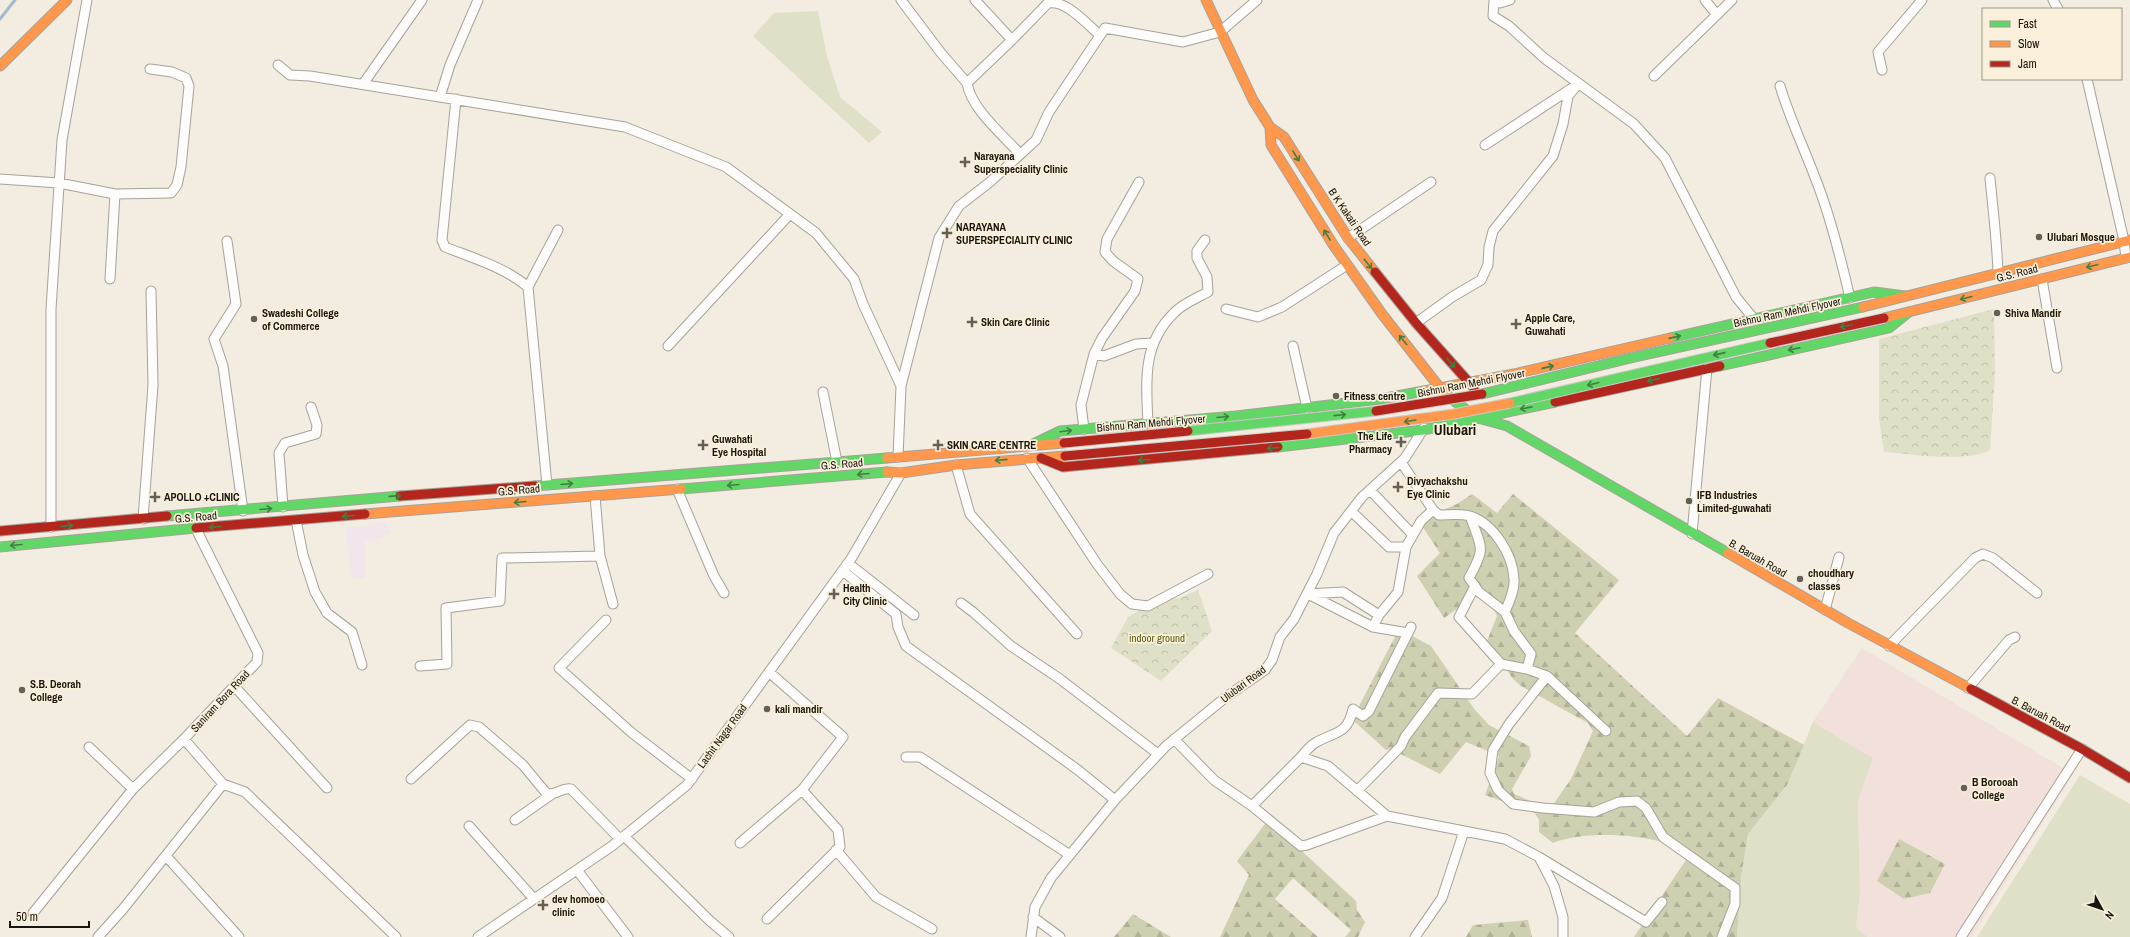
<svg xmlns="http://www.w3.org/2000/svg" width="2130" height="937" font-family="'Archivo Narrow',sans-serif">
	<style>
		.education { fill: #f2e1db }
		.medical { fill: #f0e6eb }
		.grass { fill: #e0e0c8 }
		.forest { fill: url(#forest-firs) }
		.park { fill: url(#park-crowns) }
		.lines { fill: none; stroke-linecap: round; stroke-linejoin: round }
		.stream { stroke: #a4bad0; stroke-width: 3 }
		.street-casing { stroke: #a7a29a; stroke-width: 11 }
		.fast-casing { stroke: #a7a29a; stroke-width: 11 }
		.slow-casing { stroke: #a7a29a; stroke-width: 11 }
		.jam-casing { stroke: #a7a29a; stroke-width: 11 }
		.street { stroke: #fdfcfa; stroke-width: 9 }
		.fast { stroke: #63d668; stroke-width: 9 }
		.slow { stroke: #ff974d; stroke-width: 9 }
		.jam { stroke: #b3261e; stroke-width: 9 }
		.fast-bridge-casing { stroke: #ccc9c4; stroke-width: 11; stroke-linecap: butt }
		.slow-bridge-casing { stroke: #ccc9c4; stroke-width: 11; stroke-linecap: butt }
		.jam-bridge-casing { stroke: #ccc9c4; stroke-width: 11; stroke-linecap: butt }
		.fast-bridge { stroke: #63d668; stroke-width: 9 }
		.slow-bridge { stroke: #ff974d; stroke-width: 9 }
		.jam-bridge { stroke: #b3261e; stroke-width: 9 }
		.oneway { stroke: #417f40 }
		.poi-dot { fill: #646058; stroke: #f9efda; stroke-width: 1.5 }
		.labels { text-anchor: middle; stroke-width: 3.5; stroke-linejoin: round; paint-order: stroke }
		.poi-label { font-size: 11px; font-weight: bold; fill: #18150e; stroke: #f9efda; text-anchor: start }
		.street-label { font-size: 11px; fill: #18150e; stroke: #f9efda }
		.park-label { font-size: 11px; fill: #575c0e; stroke: #f9efda }
		.district-label { font-size: 15px; font-weight: bold; fill: #18150e; stroke: #f9efda }
	</style>
	<defs>
		<pattern id="forest-firs" width="22" height="20" patternUnits="userSpaceOnUse"><rect width="22" height="20" fill="#cfcfb1"/><path d="M5 1l3.5 6h-7zM16 11l3.5 6h-7z" fill="#b1b197"/></pattern>
		<pattern id="park-crowns" width="20" height="18" patternUnits="userSpaceOnUse"><rect width="20" height="18" fill="#e0e0c8"/><path d="M2 6a3 3 0 1 1 6 0M12 15a3 3 0 1 1 6 0" fill="none" stroke="#bfbfab"/></pattern>
	</defs>
	<rect width="100%" height="100%" fill="#f2ece1"/>
	<path class="education" d="M 1862,648 L 2073,774 L 1972,937 L 1868,937 L 1856,928 L 1860,894 L 1858,801 L 1873,758 L 1813,722 Z"/>
	<path class="medical" d="M 384,521 L 391,533 L 372,541 L 365,538 L 365,578 L 352,578 L 345,529 Z"/>
	<path class="grass" d="M 818,11 L 827,56 L 840,97 L 882,132 L 869,143 L 753,36 L 774,13 Z
		M 1813,722 L 1873,758 L 1858,801 L 1860,894 L 1856,928 L 1868,937 L 1737,937 L 1741,877 L 1748,834 L 1787,785 Z
		M 2080,775 L 2130,804 L 2130,937 L 1977,937 Z"/>
	<path class="forest" d="M 1472,494 L 1497,513 L 1513,494 L 1619,580 L 1575,633 L 1687,736 L 1718,698 L 1804,745 L 1787,785 L 1748,834 L 1741,877 L 1737,937 L 1634,937 L 1686,860 L 1685,852 C 1656,833 1585,830 1553,843 L 1539,832 L 1539,820 L 1535,813 L 1485,795 L 1499,756 L 1466,742 L 1440,774 L 1391,749 L 1386,750 L 1355,722 L 1356,712 L 1399,629 L 1431,646 L 1475,710 L 1489,725 L 1529,746 L 1531,756 L 1512,789 L 1514,794 L 1550,809 L 1571,779 L 1593,731 L 1588,723 L 1521,686 L 1513,679 L 1487,641 L 1497,616 L 1486,592 L 1480,593 L 1444,618 L 1417,576 L 1440,553 L 1418,520 L 1457,504 Z
		M 1268,820 L 1356,901 L 1357,910 L 1365,922 L 1358,937 L 1345,937 L 1351,930 L 1293,878 L 1275,899 L 1318,937 L 1220,937 L 1249,875 L 1237,861 Z
		M 1899,839 L 1945,864 L 1930,893 L 1904,899 L 1877,881 Z
		M 1133,914 L 1171,937 L 1114,937 Z
		M 1528,920 L 1532,937 L 1466,937 L 1473,925 Z"/>
	<path class="park" d="M 1994,309 L 1995,373 L 1990,450 C 1964,463 1913,454 1884,452 L 1879,418 L 1879,339 Z
		M 1198,590 L 1212,631 L 1161,681 L 1111,648 L 1128,617 L 1156,601 L 1180,598 Z"/>
	<g class="lines">
		<path class="stream" d="M 0,19 L 15,0"/>
		<g class="street-casing">
			<path id="street" d="M 901,0 L 941,53 L 967,83
				M 975,0 L 1012,40 L 1048,3 C 1067,0 1085,23 1099,34
				M 1494,0 L 1493,16 L 1509,26 L 1544,58 L 1634,124 L 1665,158 L 1736,297 L 1754,319
				M 1498,0 L 1500,3 L 1510,0
				M 1705,0 L 1717,15
				M 2053,0 L 2058,9
				M 1012,40 L 967,83 C 971,109 1003,135 1020,154
				M 278,65 L 290,75 L 310,76 L 625,127 L 726,167 L 816,233 L 854,279 L 863,304 L 901,386
				M 1882,70 L 1878,52 L 1922,0
				M 1654,76 L 1732,0
				M 2087,79 L 2124,241 L 2126,258
				M 363,84 L 422,0
				M 1780,86 C 1790,119 1804,148 1816,180 C 1831,218 1841,259 1850,298
				M 440,97 L 450,65 L 478,0
				M 456,99 L 442,240 L 445,247 C 473,258 504,267 528,287 L 547,485
				M 1485,145 L 1572,88
				M 1990,178 C 1993,210 1997,241 1998,273
				M 0,179 L 59,183 L 115,194 L 171,193 L 177,185 L 181,167 L 189,86 L 186,78 L 172,72 L 150,69
				M 1348,238 L 1431,182
				M 227,241 L 236,304 L 214,339 L 223,366 L 243,511
				M 110,279 L 115,194
				M 2042,279 L 2057,368
				M 528,287 L 558,230
				M 1226,309 L 1258,317 L 1282,307 L 1347,265
				M 1416,323 L 1452,297 L 1481,280 L 1488,265 L 1489,247 L 1493,231 L 1553,156 L 1563,124 L 1568,96 L 1578,84
				M 668,346 L 790,214
				M 1293,346 L 1307,408
				M 1094,354 L 1104,356 L 1136,344 L 1153,343
				M 823,392 L 837,462
				M 1148,423 C 1146,382 1142,344 1174,313 C 1182,304 1197,298 1208,292 L 1207,277 L 1197,258 L 1197,251 L 1205,240
				M 1084,429 L 1081,405 L 1094,354 L 1102,338 L 1135,291 L 1138,279 L 1113,261 L 1105,252 L 1107,239 L 1139,182
				M 898,457 L 901,386 L 939,238 L 959,206 L 990,182 L 1036,140 L 1049,112 L 1105,28 L 1183,42 L 1220,32 L 1257,0
				M 1027,458 L 1097,564 L 1120,594 L 1132,604 L 1148,606 L 1208,574
				M 1401,462 L 1433,510 L 1439,515 C 1449,515 1460,513 1470,516 C 1494,524 1513,555 1514,579 C 1515,590 1509,602 1505,612 L 1514,631 L 1531,654 L 1527,669 L 1547,676 L 1606,731
				M 956,465 L 970,514 L 1077,634
				M 677,489 L 714,576 L 724,593
				M 1370,490 L 1413,535
				M 595,496 L 600,556
				M 283,507 L 279,453 L 285,443 L 316,434 L 317,425 L 311,407
				M 1351,511 L 1389,547 L 1406,547
				M 1470,516 C 1482,549 1486,547 1469,578 L 1479,592 L 1505,612
				M 143,519 L 153,385 L 151,291
				M 296,520 L 303,555 L 315,592 L 327,613 L 352,632 L 362,665
				M 51,527 L 51,309 L 62,140 L 87,0
				M 196,529 L 258,653 L 257,662 L 184,739 L 223,784 L 245,792 L 396,937
				M 1692,534 L 1707,368
				M 848,563 L 914,615
				M 843,571 L 896,614 L 898,627 L 906,646 L 1078,770 L 1115,800
				M 1475,586 L 1459,617 L 1501,664 L 1527,669
				M 1307,594 L 1343,592 L 1379,615 L 1373,627 L 1408,633
				M 1308,594 L 1373,627
				M 961,603 L 973,612 L 1011,646 L 1060,679 L 1158,754
				M 1825,610 L 1839,557
				M 1379,615 L 1398,592 L 1406,547 L 1421,521 L 1433,510
				M 606,620 L 559,668 L 632,733 L 692,779
				M 1889,646 L 1975,558 L 1983,554 L 1993,558 L 2037,593
				M 420,666 L 447,664 L 446,608 L 500,601 L 502,558 L 600,556 L 613,604
				M 1547,676 L 1509,724 L 1493,750 L 1490,773 L 1498,790 L 1513,804 L 1543,808 L 1594,812 L 1619,802 L 1637,801 L 1646,808 L 1663,837 L 1735,888 L 1735,904 L 1722,937
				M 235,687 L 327,788
				M 1968,688 L 2009,640 L 2015,637
				M 1174,739 L 1214,780 L 1252,806 L 1301,846 L 1307,845 L 1387,816 L 1505,839 L 1539,857 L 1646,922 L 1662,902
				M 89,747 L 133,789
				M 906,757 L 920,757 L 1070,855
				M 1301,757 C 1305,752 1310,746 1315,743 C 1335,731 1347,736 1353,709 L 1363,716 L 1369,711 L 1411,627
				M 411,779 L 470,725 L 479,727 L 523,765 L 547,794 C 557,795 562,787 571,789 L 620,839
				M 1357,791 L 1401,746 L 1405,737 L 1438,693 L 1472,694 L 1501,664
				M 1252,806 L 1301,757 L 1328,766 L 1387,816
				M 515,820 L 552,794
				M 469,826 L 534,899
				M 624,836 L 710,921 L 729,937
				M 740,843 L 802,790
				M 836,850 L 876,897 L 932,929
				M 166,856 L 239,937
				M 1539,857 L 1554,886 L 1563,917 L 1563,937
				M 577,870 L 628,937
				M 33,913 L 133,789 L 184,739
				M 1033,917 L 1060,937
				M 767,919 L 840,847 L 838,830 L 802,790 L 843,737 L 769,672
				M 98,937 L 123,909 L 223,784
				M 478,937 L 612,846 L 687,785 L 851,559 L 901,473
				M 1031,937 L 1035,907 L 1051,878 L 1115,800 L 1166,746 L 1226,697 L 1265,670 L 1272,660 L 1280,637 L 1294,619 L 1317,574 L 1334,533 L 1362,497 L 1405,458 L 1424,428
				M 1415,937 L 1442,898 L 1464,831
				M 1961,937 L 2082,749"/>
		</g>
		<g class="fast-casing">
			<path id="fast" d="M 1670,338 L 1874,292 L 1905,296
				M 1720,366 L 1889,328 L 1909,312
				M 1482,394 L 1635,357 L 1863,307
				M 1450,398 L 1478,418 L 1507,426 L 1728,553
				M 1033,444 L 1060,431 L 1236,416 L 1380,399 L 1424,391
				M 1278,447 L 1423,430 L 1555,402
				M 535,486 L 887,458
				M 681,489 L 887,472
				M 167,516 L 400,496
				M 0,547 L 196,528"/>
		</g>
		<g class="slow-casing">
			<path id="slow" d="M 1206,0 L 1253,100 L 1270,127 L 1284,137 L 1348,238 L 1375,272
				M 0,66 L 67,0
				M 1270,127 L 1271,145 L 1334,246 L 1382,314 L 1440,388 L 1450,398
				M 1863,307 L 2130,240
				M 1884,318 L 2130,257
				M 1424,391 L 1514,374 L 1670,338
				M 887,458 L 1064,443
				M 887,472 L 901,473 L 956,465 L 1065,456
				M 365,514 L 681,489
				M 1728,553 L 1848,623 L 1971,689"/>
		</g>
		<g class="jam-casing">
			<path id="jam" d="M 1375,272 L 1416,323 L 1474,388
				M 1555,402 L 1720,366
				M 1041,458 L 1063,467 L 1278,447
				M 400,496 L 535,486
				M 196,528 L 365,514
				M 0,531 L 167,516
				M 1971,689 L 2082,749 L 2130,778"/>
		</g>
		<use href="#street" class="street"/>
		<use href="#fast" class="fast"/>
		<use href="#slow" class="slow"/>
		<use href="#jam" class="jam"/>
		<g class="fast-bridge-casing">
			<path id="fast-bridge" d="M 1510,403 L 1770,343
				M 1188,431 L 1376,411"/>
		</g>
		<g class="slow-bridge-casing">
			<path id="slow-bridge" d="M 1307,434 L 1454,414 L 1510,403"/>
		</g>
		<g class="jam-bridge-casing">
			<path id="jam-bridge" d="M 1770,343 L 1884,318
				M 1376,411 L 1482,394
				M 1064,443 L 1188,431
				M 1065,456 L 1307,434"/>
		</g>
		<use href="#fast-bridge" class="fast-bridge"/>
		<use href="#slow-bridge" class="slow-bridge"/>
		<use href="#jam-bridge" class="jam-bridge"/>
	</g>
	<defs><path id="oneway-shaft" d="M-6 0H5M1.5-3L5.5 0L1.5 3" fill="none" stroke-width="1.6" stroke-linecap="round" stroke-linejoin="round"/></defs>
	<g class="oneway">
		<use href="#oneway-shaft" transform="translate(1296 156) rotate(58)"/>
		<use href="#oneway-shaft" transform="translate(1327 235) rotate(-122)"/>
		<use href="#oneway-shaft" transform="translate(1368 264) rotate(51)"/>
		<use href="#oneway-shaft" transform="translate(2092 266) rotate(166)"/>
		<use href="#oneway-shaft" transform="translate(1966 298) rotate(166)"/>
		<use href="#oneway-shaft" transform="translate(1846 326) rotate(168)"/>
		<use href="#oneway-shaft" transform="translate(1675 337) rotate(-13)"/>
		<use href="#oneway-shaft" transform="translate(1403 340) rotate(-129)"/>
		<use href="#oneway-shaft" transform="translate(1794 349) rotate(168)"/>
		<use href="#oneway-shaft" transform="translate(1719 354) rotate(167)"/>
		<use href="#oneway-shaft" transform="translate(1451 363) rotate(49)"/>
		<use href="#oneway-shaft" transform="translate(1548 367) rotate(-13)"/>
		<use href="#oneway-shaft" transform="translate(1653 380) rotate(167)"/>
		<use href="#oneway-shaft" transform="translate(1593 384) rotate(166)"/>
		<use href="#oneway-shaft" transform="translate(1526 408) rotate(169)"/>
		<use href="#oneway-shaft" transform="translate(1340 415) rotate(-6)"/>
		<use href="#oneway-shaft" transform="translate(1223 417) rotate(-5)"/>
		<use href="#oneway-shaft" transform="translate(1410 421) rotate(171)"/>
		<use href="#oneway-shaft" transform="translate(1066 431) rotate(-7)"/>
		<use href="#oneway-shaft" transform="translate(1273 448) rotate(175)"/>
		<use href="#oneway-shaft" transform="translate(1001 460) rotate(174)"/>
		<use href="#oneway-shaft" transform="translate(1144 460) rotate(175)"/>
		<use href="#oneway-shaft" transform="translate(863 474) rotate(175)"/>
		<use href="#oneway-shaft" transform="translate(567 484) rotate(-5)"/>
		<use href="#oneway-shaft" transform="translate(733 485) rotate(175)"/>
		<use href="#oneway-shaft" transform="translate(395 496) rotate(-4)"/>
		<use href="#oneway-shaft" transform="translate(520 502) rotate(175)"/>
		<use href="#oneway-shaft" transform="translate(266 509) rotate(-5)"/>
		<use href="#oneway-shaft" transform="translate(348 516) rotate(175)"/>
		<use href="#oneway-shaft" transform="translate(67 526) rotate(-5)"/>
		<use href="#oneway-shaft" transform="translate(215 527) rotate(175)"/>
		<use href="#oneway-shaft" transform="translate(16 545) rotate(175)"/>
	</g>
	<g class="poi-dot">
		<path d="M963 156h4v4h4v4h-4v4h-4v-4h-4v-4h4z"/>
		<path d="M945 227h4v4h4v4h-4v4h-4v-4h-4v-4h4z"/>
		<circle cx="2039" cy="237" r="4"/>
		<circle cx="1997" cy="313" r="4"/>
		<circle cx="254" cy="319" r="4"/>
		<path d="M970 316h4v4h4v4h-4v4h-4v-4h-4v-4h4z"/>
		<path d="M1514 318h4v4h4v4h-4v4h-4v-4h-4v-4h4z"/>
		<circle cx="1336" cy="396" r="4"/>
		<path d="M1399 436h4v4h4v4h-4v4h-4v-4h-4v-4h4z"/>
		<path d="M701 439h4v4h4v4h-4v4h-4v-4h-4v-4h4z"/>
		<path d="M936 439h4v4h4v4h-4v4h-4v-4h-4v-4h4z"/>
		<path d="M1396 481h4v4h4v4h-4v4h-4v-4h-4v-4h4z"/>
		<path d="M153 491h4v4h4v4h-4v4h-4v-4h-4v-4h4z"/>
		<circle cx="1689" cy="501" r="4"/>
		<circle cx="1800" cy="579" r="4"/>
		<path d="M832 588h4v4h4v4h-4v4h-4v-4h-4v-4h4z"/>
		<circle cx="22" cy="690" r="4"/>
		<circle cx="767" cy="709" r="4"/>
		<circle cx="1964" cy="788" r="4"/>
		<path d="M541 899h4v4h4v4h-4v4h-4v-4h-4v-4h4z"/>
	</g>
	<g class="labels">
		<g class="poi-label">
			<text x="974" y="160">Narayana<tspan x="974" dy="13">Superspeciality Clinic</tspan></text>
			<text x="956" y="231">NARAYANA<tspan x="956" dy="13">SUPERSPECIALITY CLINIC</tspan></text>
			<text x="2047" y="241">Ulubari Mosque</text>
			<text x="262" y="317">Swadeshi College<tspan x="262" dy="13">of Commerce</tspan></text>
			<text x="2005" y="317">Shiva Mandir</text>
			<text x="1525" y="322">Apple Care,<tspan x="1525" dy="13">Guwahati</tspan></text>
			<text x="981" y="326">Skin Care Clinic</text>
			<text x="1344" y="400">Fitness centre</text>
			<text x="1392" y="440" text-anchor="end">The Life<tspan x="1392" dy="13">Pharmacy</tspan></text>
			<text x="712" y="443">Guwahati<tspan x="712" dy="13">Eye Hospital</tspan></text>
			<text x="947" y="449">SKIN CARE CENTRE</text>
			<text x="1407" y="485">Divyachakshu<tspan x="1407" dy="13">Eye Clinic</tspan></text>
			<text x="1697" y="499">IFB Industries<tspan x="1697" dy="13">Limited-guwahati</tspan></text>
			<text x="164" y="501">APOLLO +CLINIC</text>
			<text x="1808" y="577">choudhary<tspan x="1808" dy="13">classes</tspan></text>
			<text x="843" y="592">Health<tspan x="843" dy="13">City Clinic</tspan></text>
			<text x="30" y="688">S.B. Deorah<tspan x="30" dy="13">College</tspan></text>
			<text x="775" y="713">kali mandir</text>
			<text x="1972" y="786">B Borooah<tspan x="1972" dy="13">College</tspan></text>
			<text x="552" y="903">dev homoeo<tspan x="552" dy="13">clinic</tspan></text>
		</g>
		<g class="street-label">
			<text transform="translate(1350 217) rotate(56)" y="4">B K Kakati Road</text>
			<text transform="translate(2017 273) rotate(-14)" y="4">G.S. Road</text>
			<text transform="translate(1787 312) rotate(-12)" y="4">Bishnu Ram Mehdi Flyover</text>
			<text transform="translate(1471 383) rotate(-11)" y="4">Bishnu Ram Mehdi Flyover</text>
			<text transform="translate(1151 423) rotate(-5)" y="4">Bishnu Ram Mehdi Flyover</text>
			<text transform="translate(842 464) rotate(-5)" y="4">G.S. Road</text>
			<text transform="translate(519 490) rotate(-5)" y="4">G.S. Road</text>
			<text transform="translate(196 517) rotate(-5)" y="4">G.S. Road</text>
			<text transform="translate(1758 558) rotate(30)" y="4">B. Baruah Road</text>
			<text transform="translate(1243 684) rotate(-37)" y="4">Ulubari Road</text>
			<text transform="translate(220 701) rotate(-47)" y="4">Saniram Bora Road</text>
			<text transform="translate(2041 714) rotate(28)" y="4">B. Baruah Road</text>
			<text transform="translate(722 736) rotate(-54)" y="4">Lachit Nagar Road</text>
		</g>
		<g class="park-label">
			<text x="1157" y="642">indoor ground</text>
		</g>
		<g class="district-label">
			<text x="1455" y="435">Ulubari</text>
		</g>
	</g>
	<rect x="1982" y="8" width="140" height="72" fill="#f9efda" stroke="#9f9888"/>
	<rect x="1990" y="21" width="20" height="6" fill="#63d668" stroke="#9f9888"/>
	<text x="2018" y="28" font-size="12" fill="#18150e">Fast</text>
	<rect x="1990" y="41" width="20" height="6" fill="#ff974d" stroke="#9f9888"/>
	<text x="2018" y="48" font-size="12" fill="#18150e">Slow</text>
	<rect x="1990" y="61" width="20" height="6" fill="#b3261e" stroke="#9f9888"/>
	<text x="2018" y="68" font-size="12" fill="#18150e">Jam</text>
	<g transform="translate(2102 909) rotate(130)" stroke="#f9efda" stroke-width="3" paint-order="stroke">
	<path d="M0-3L7 15L0 10L-7 15Z" fill="#18150e"/>
	<text y="-6" font-size="11" font-weight="bold" text-anchor="middle" fill="#18150e">N</text>
	</g>
	<path d="M10 921v6h79v-6" fill="none" stroke="#18150e" stroke-width="2"/>
	<text x="16" y="921" font-size="12" fill="#18150e" stroke="#f9efda" stroke-width="3" paint-order="stroke">50 m</text>
</svg>
